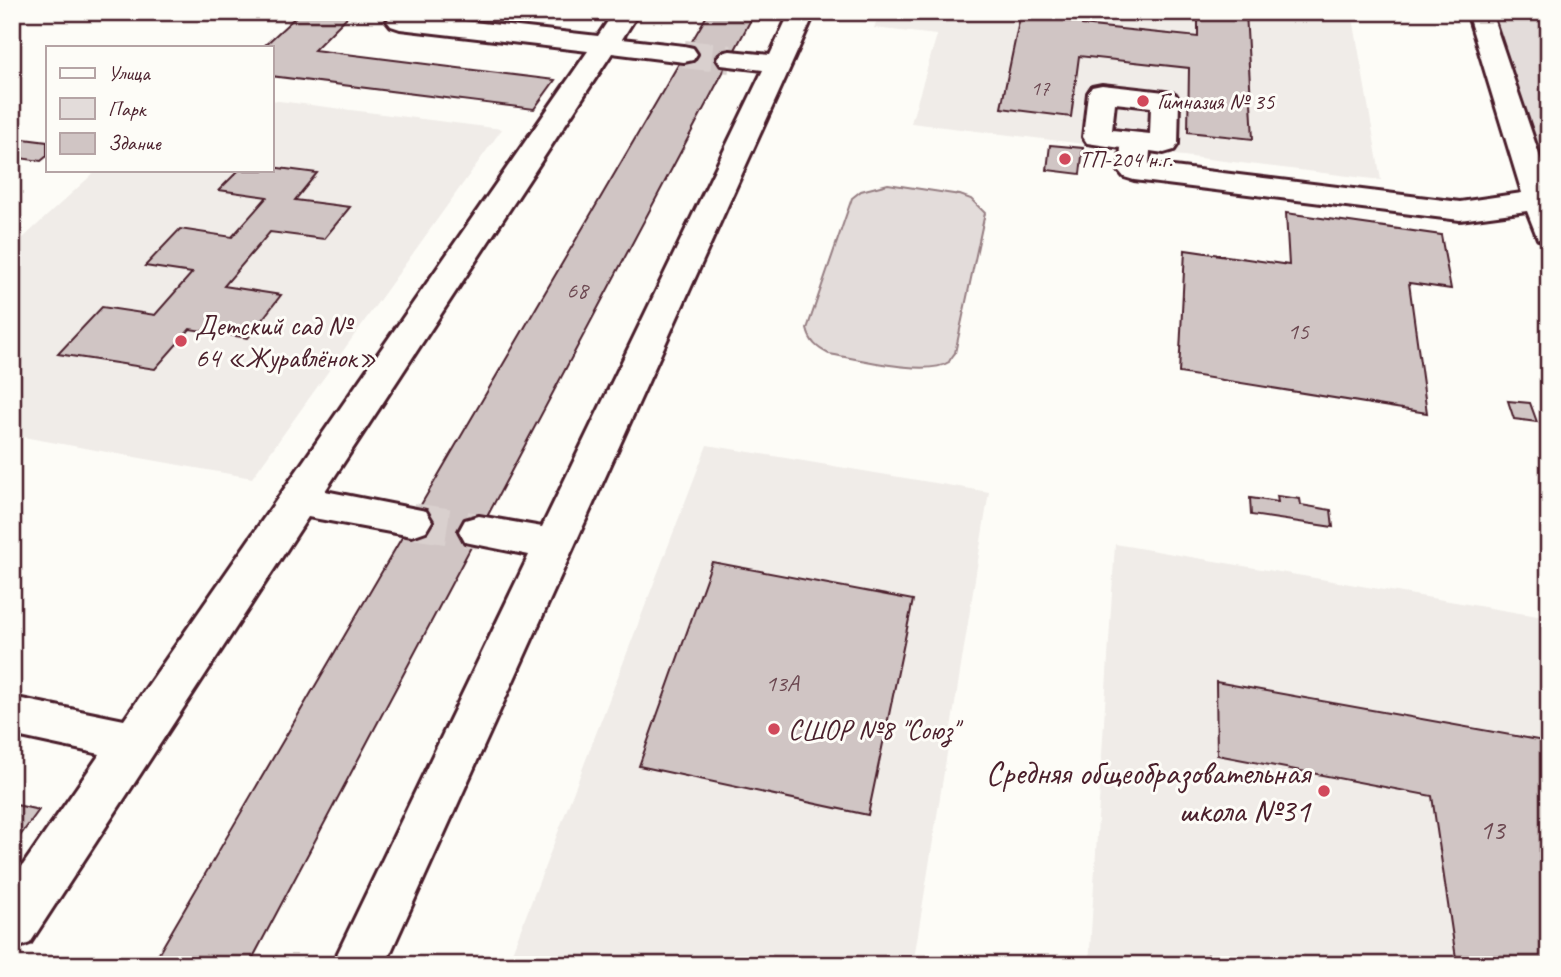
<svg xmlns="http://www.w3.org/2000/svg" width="1561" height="977" font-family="Caveat,sans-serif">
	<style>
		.built { fill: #f0ece8 }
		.green { fill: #e3dcda; stroke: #967e82; stroke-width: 2 }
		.building { fill: #d0c5c4; stroke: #4a1f2b; stroke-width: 2 }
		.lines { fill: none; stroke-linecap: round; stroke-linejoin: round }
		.minor-tunnel-far1 { stroke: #d9d0ce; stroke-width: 28; stroke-dasharray: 28 14; stroke-linecap: butt }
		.minor-tunnel { stroke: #d9d0ce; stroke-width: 36; stroke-dasharray: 36 18; stroke-linecap: butt }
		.minor-casing { stroke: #4a1f2b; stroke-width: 6 }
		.minor { fill: #fdfcf7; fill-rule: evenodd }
		.poi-dot { fill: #d1495b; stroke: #fdfcf7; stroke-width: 2.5 }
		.labels { text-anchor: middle; stroke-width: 6; stroke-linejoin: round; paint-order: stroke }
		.far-number-label { font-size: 21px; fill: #6c4851 }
		.far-poi-label { font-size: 23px; fill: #4a1f2b; stroke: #fdfcf7; text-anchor: start }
		.number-label { font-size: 24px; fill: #6c4851 }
		.poi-label { font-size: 28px; fill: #4a1f2b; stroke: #fdfcf7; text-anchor: start }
		.near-number-label { font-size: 28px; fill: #6c4851 }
		.near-poi-label { font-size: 33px; fill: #4a1f2b; stroke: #fdfcf7; text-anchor: end }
	</style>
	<rect width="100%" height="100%" fill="#fdfcf7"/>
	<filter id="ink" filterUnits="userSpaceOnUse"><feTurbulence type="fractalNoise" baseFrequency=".0143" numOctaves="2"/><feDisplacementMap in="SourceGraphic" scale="14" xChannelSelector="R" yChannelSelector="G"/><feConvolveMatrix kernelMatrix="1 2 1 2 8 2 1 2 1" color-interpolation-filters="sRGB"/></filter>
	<g filter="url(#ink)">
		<path class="built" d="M 880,12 L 1352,12 L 1381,180 L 911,123 L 937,35 L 874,28 Z
			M 271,100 L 502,129 L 252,478 L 12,435 L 12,248 L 97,170 L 271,170 Z
			M 707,445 L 989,492 L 913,965 L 507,965 Z
			M 1115,544 L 1549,618 L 1549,965 L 1089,965 Z"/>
		<path class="green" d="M 1483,12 L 1549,12 L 1549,221 Z
			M 888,184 L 960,195 L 971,199 L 985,213 L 955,353 C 954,354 949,361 949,362 C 927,377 855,358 829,354 C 817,348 810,342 807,329 L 852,198 L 861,191 Z"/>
		<path class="building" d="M 301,12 L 352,12 L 314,50 L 555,80 L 534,109 L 271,76 L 271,47 L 263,47 Z
			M 709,12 L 755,12 L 249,965 L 152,965 Z
			M 1021,12 L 1083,12 L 1082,25 L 1198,37 L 1198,12 L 1246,12 L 1253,139 L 1188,132 L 1189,68 L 1079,56 L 1071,117 L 1001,108 Z
			M 24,139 L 47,142 L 47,156 L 41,161 L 12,157 L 12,149 Z
			M 1050,145 L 1083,148 L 1080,174 L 1047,170 Z
			M 271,167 L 317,173 L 295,200 L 350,207 L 324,239 L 270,232 L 224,286 L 281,295 L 248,338 L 190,329 L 155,369 L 58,354 L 102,307 L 155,315 L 192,273 L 145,266 L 180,229 L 232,237 L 267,197 L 219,190 L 239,170 L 271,170 Z
			M 1286,213 L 1441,235 L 1451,289 L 1409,283 L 1427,413 L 1179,373 L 1185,250 L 1289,265 Z
			M 1508,401 L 1530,403 L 1537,422 L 1514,419 Z
			M 1277,496 L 1300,499 L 1301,505 L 1331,510 L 1333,527 L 1251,515 L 1250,498 L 1278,502 Z
			M 712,562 L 913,600 L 868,815 L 639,766 Z
			M 1216,682 L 1549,742 L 1549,820 L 1545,819 L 1549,839 L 1549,965 L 1457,965 L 1432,796 L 1217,755 Z
			M 12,804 L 39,810 L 12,847 Z
			M 1208,955 L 1253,965 L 1208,965 Z"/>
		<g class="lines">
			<path class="minor-tunnel-far1" d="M 684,54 L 730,59"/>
			<path class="minor-tunnel" d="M 412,521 L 479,531"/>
			<g class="minor-casing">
				<path id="minor" d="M 395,12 L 421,12 L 419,16 L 598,36 L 614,12 L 639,12 L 622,39 L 684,46 L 693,48 L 697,54 L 693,60 L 684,62 L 612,53 L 325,491 L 426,511 L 432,521 L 426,531 L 412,536 L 308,517 L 30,943 L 12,950 L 12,881 L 100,754 L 12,735 L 12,697 L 124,720 L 588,51 L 400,29 L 391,26 L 387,21 Z
					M 790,12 L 815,12 L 385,965 L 332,965 L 529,555 L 465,542 L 459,531 L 465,520 L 479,516 L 542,527 L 763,70 L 721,65 L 717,59 L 721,53 L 730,51 L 770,55 Z
					M 1467,12 L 1491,12 L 1549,184 L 1549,241 L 1538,239 L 1527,211 L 1460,220 L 1134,180 L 1124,177 L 1119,171 L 1121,148 L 1087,143 L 1083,137 L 1088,93 L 1092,87 L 1102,85 L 1165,92 L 1175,94 L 1179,100 L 1178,144 L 1174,150 L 1164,153 L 1150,151 L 1149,164 L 1460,202 L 1522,193 ZM 1115,103 L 1151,107 L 1150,134 L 1112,130 Z"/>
			</g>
			<use href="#minor" class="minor"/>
		</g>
	</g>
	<g class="poi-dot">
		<circle cx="1143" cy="101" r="7"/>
		<circle cx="1065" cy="159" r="7"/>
		<circle cx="181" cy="341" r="7"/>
		<circle cx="774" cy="729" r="7"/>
		<circle cx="1324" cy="791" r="7"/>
	</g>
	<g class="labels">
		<g class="far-number-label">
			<text x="1040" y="95">17</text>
		</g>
		<g class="far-poi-label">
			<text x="1157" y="109">Гимназия № 35</text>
			<text x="1079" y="167">ТП-204 н.г.</text>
		</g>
		<g class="number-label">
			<text x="577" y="298">68</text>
			<text x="1298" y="339">15</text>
			<text x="782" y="691">13А</text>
		</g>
		<g class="poi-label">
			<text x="195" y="335">Детский сад №<tspan x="195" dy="32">64 «Журавлёнок»</tspan></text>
			<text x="788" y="739">СШОР №8 "Союз"</text>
		</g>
		<g class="near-number-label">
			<text x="1492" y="839">13</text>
		</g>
		<g class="near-poi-label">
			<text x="1310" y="784">Средняя общеобразовательная<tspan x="1310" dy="38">школа №31</tspan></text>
		</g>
	</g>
	<rect width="1561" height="977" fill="none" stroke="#fdfcf7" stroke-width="42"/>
	<rect x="21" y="21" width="1519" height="935" fill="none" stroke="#4a1f2b" stroke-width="2.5" filter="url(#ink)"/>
	<rect x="46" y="46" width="228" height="126" fill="#fdfcf7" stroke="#b5a4a5" stroke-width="2"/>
	<rect x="60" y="68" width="35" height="10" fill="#fdfcf7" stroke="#b5a4a5" stroke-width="2"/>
	<text x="108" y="80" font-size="21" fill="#4a1f2b">Улица</text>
	<rect x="60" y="98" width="35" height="21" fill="#e3dcda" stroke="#b5a4a5" stroke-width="2"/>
	<text x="108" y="116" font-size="21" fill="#4a1f2b">Парк</text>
	<rect x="60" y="133" width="35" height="21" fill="#d0c5c4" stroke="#b5a4a5" stroke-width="2"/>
	<text x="108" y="150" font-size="21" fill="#4a1f2b">Здание</text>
</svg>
